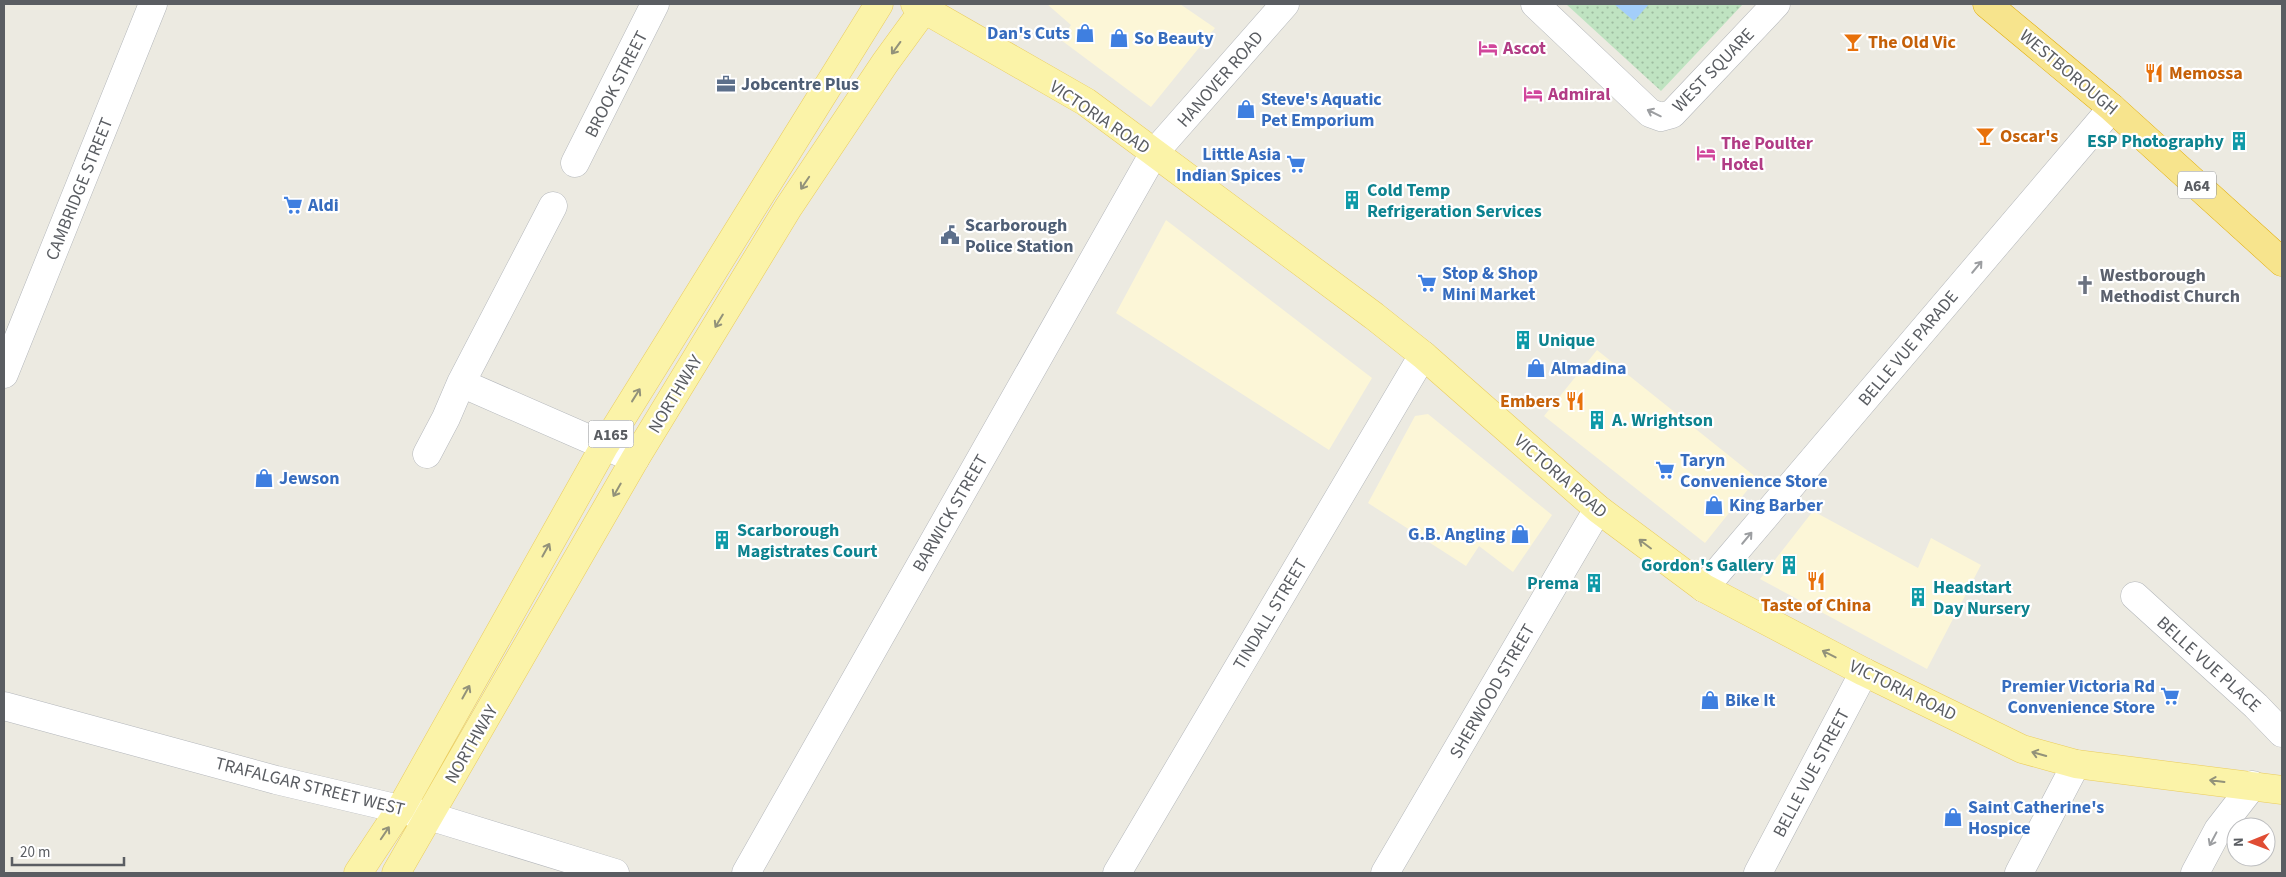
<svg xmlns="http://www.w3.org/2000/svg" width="2286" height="877" font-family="'Source Sans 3',sans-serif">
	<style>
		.commercial { fill: #fcf6d7 }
		.grass { fill: url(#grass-dots) }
		.water { fill: #a3cefa }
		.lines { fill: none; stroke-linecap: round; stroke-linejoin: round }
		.minor-casing { stroke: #b4b7bb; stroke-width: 29 }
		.major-casing { stroke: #eacc5d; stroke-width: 29 }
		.highway-casing { stroke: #e2ae0b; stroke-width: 29 }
		.minor { stroke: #fff; stroke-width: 28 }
		.major { stroke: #fbf3a8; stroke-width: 28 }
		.highway { stroke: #f7e48d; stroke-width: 28 }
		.oneway { stroke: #92927a }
		.oneway2 { stroke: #9c9ea1 }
		.labels { text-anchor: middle; stroke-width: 4.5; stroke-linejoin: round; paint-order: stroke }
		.shield { fill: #fff; stroke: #8c8e91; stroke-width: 1 }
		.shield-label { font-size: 16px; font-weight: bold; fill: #5a5d62 }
		.shop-label { font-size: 18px; font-weight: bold; fill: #366cbe; stroke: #fff; text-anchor: start }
		.food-label { font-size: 18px; font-weight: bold; fill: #c56008; stroke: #fff; text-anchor: start }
		.hotel-label { font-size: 18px; font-weight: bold; fill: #b23c85; stroke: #fff; text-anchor: start }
		.street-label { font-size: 18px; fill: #5a5d62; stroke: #fff }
		.service-label { font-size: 18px; font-weight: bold; fill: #4e5e75; stroke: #fff; text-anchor: start }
		.culture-label { font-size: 18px; font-weight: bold; fill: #0d838f; stroke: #fff; text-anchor: start }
		.worship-label { font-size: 18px; font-weight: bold; fill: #5b616d; stroke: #fff; text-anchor: start }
	</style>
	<defs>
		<pattern id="grass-dots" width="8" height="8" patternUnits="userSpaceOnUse" patternTransform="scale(1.25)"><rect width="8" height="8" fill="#bfe3c1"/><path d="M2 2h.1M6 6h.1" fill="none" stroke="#9ebba0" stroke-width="1.8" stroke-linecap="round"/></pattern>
	</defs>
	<rect width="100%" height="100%" fill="#eceae1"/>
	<path class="commercial" d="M 1047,4 L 1180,4 L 1215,28 L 1151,107 L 1061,40 L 1071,25 Z
		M 1166,220 L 1372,378 L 1329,450 L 1116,313 Z
		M 1597,350 L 1757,478 L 1705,543 L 1544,416 Z
		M 1428,414 L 1552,515 L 1513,572 L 1479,546 L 1466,566 L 1368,503 L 1415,416 Z
		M 1813,511 L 1918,568 L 1931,538 L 1981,565 L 1927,669 L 1760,579 Z"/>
	<path class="grass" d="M 1566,4 L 1743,4 L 1661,91 Z"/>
	<path class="water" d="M 1614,4 L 1649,4 L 1634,21 Z"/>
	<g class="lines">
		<g class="minor-casing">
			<path id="minor" d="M 1535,4 L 1650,113 L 1661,117 L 1672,114 L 1776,4
				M 575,163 L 655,4
				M 4,374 L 153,4
				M 461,383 L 635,459
				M 427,454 L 446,418 L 461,383 L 553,206
				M 1704,588 L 2112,108
				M 2135,596 L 2256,706 L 2282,733
				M 4,706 L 276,780 L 429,816 L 615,873
				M 746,873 L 1154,153 L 1285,4
				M 1117,873 L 1423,355
				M 1385,873 L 1598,509
				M 1758,873 L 1864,672
				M 2019,873 L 2076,764
				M 2195,873 L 2218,830 L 2253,785"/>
		</g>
		<g class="major-casing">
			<path id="major" d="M 915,4 L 1086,102 L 1374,316 L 1423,355 L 1598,509 L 1704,588 L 1864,672 L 2022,749 L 2076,764 L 2282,790
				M 358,873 L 401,808 L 605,445 L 879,4
				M 396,873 L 635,459 L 788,208 L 885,63 L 928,4"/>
		</g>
		<g class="highway-casing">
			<path id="highway" d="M 1987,4 L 2112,108 L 2282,262"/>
		</g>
		<use href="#minor" class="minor"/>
		<use href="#major" class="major"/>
		<use href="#highway" class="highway"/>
	</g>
	<defs><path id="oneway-shaft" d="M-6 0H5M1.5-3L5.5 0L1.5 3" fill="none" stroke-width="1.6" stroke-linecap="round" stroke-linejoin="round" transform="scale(1.25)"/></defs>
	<g class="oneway">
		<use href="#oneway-shaft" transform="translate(896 48) rotate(126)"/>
		<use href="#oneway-shaft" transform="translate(805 183) rotate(124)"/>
		<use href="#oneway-shaft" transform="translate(719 321) rotate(121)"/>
		<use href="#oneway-shaft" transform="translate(636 395) rotate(-58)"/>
		<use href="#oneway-shaft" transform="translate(617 490) rotate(120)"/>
		<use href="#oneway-shaft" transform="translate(1645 544) rotate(-143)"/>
		<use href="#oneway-shaft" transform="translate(546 550) rotate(-61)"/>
		<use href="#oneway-shaft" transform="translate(1829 654) rotate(-153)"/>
		<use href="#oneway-shaft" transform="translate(466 692) rotate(-61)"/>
		<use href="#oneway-shaft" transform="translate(2039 754) rotate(-164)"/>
		<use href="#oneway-shaft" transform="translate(2217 781) rotate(-173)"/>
		<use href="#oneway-shaft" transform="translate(385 833) rotate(-56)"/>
	</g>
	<g class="oneway2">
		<use href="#oneway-shaft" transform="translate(1654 113) rotate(-154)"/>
		<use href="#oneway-shaft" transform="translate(1977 267) rotate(-50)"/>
		<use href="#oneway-shaft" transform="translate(1747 538) rotate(-50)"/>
		<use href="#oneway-shaft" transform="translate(2213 839) rotate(118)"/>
	</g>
	<defs>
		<g id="shop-bare" transform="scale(1.5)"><path d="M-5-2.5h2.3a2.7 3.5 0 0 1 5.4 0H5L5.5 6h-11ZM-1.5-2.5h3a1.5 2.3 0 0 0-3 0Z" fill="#3f7fe0" stroke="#fff" stroke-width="2.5" paint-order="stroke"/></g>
		<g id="bar-bare" transform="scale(1.5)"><path d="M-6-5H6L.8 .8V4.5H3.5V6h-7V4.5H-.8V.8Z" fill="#e8710a" stroke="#fff" stroke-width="2.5" paint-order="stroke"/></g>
		<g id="hotel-bare" transform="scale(1.5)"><path d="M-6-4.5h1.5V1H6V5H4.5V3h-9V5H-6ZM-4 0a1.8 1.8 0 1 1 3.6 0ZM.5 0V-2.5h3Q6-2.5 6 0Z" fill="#d1479c" stroke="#fff" stroke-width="2.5" paint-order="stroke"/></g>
		<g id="restaurant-bare" transform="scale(1.5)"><path d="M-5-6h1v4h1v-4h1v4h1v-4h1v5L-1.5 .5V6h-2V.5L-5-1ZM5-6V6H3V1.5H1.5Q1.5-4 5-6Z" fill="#e8710a" stroke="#fff" stroke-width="2.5" paint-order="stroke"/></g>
		<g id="office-bare" transform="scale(1.5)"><path d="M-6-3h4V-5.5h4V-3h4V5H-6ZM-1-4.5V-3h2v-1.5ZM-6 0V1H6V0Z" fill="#5c6f8a" stroke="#fff" stroke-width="2.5" paint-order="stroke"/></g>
		<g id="building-bare" transform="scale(1.5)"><path d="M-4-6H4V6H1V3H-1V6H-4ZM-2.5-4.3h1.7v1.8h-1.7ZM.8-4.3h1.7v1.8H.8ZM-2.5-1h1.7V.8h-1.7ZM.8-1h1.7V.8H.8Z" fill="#0f9aa8" stroke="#fff" stroke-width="2.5" paint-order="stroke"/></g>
		<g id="supermarket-bare" transform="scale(1.5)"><path d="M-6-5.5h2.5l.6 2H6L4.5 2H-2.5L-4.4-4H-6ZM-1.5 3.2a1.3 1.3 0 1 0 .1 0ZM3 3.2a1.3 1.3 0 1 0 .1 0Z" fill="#3f7fe0" stroke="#fff" stroke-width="2.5" paint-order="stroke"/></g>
		<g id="civic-bare" transform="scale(1.5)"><path d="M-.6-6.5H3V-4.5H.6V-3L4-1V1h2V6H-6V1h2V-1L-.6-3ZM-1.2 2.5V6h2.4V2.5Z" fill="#5c6f8a" stroke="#fff" stroke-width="2.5" paint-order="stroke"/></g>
		<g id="church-bare" transform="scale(1.5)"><path d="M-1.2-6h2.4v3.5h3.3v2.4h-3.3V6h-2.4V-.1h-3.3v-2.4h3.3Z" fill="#6b7280" stroke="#fff" stroke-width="2.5" paint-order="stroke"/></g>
	</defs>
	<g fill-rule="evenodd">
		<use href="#shop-bare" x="1085" y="33"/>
		<use href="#shop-bare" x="1119" y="38"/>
		<use href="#bar-bare" x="1853" y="42"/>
		<use href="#hotel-bare" x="1488" y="48"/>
		<use href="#restaurant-bare" x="2154" y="73"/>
		<use href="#office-bare" x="726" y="84"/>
		<use href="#hotel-bare" x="1533" y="94"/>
		<use href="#shop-bare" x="1246" y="109"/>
		<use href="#bar-bare" x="1985" y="136"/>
		<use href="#building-bare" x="2239" y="141"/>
		<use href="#hotel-bare" x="1706" y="153"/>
		<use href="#supermarket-bare" x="1296" y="164"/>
		<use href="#building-bare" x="1352" y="200"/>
		<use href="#supermarket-bare" x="293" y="205"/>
		<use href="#civic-bare" x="950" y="235"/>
		<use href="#supermarket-bare" x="1427" y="283"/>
		<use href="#church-bare" x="2085" y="285"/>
		<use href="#building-bare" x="1523" y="340"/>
		<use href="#shop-bare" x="1536" y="368"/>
		<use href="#restaurant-bare" x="1575" y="401"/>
		<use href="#building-bare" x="1597" y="420"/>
		<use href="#supermarket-bare" x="1665" y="470"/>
		<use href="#shop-bare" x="264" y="478"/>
		<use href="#shop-bare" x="1714" y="505"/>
		<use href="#shop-bare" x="1520" y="534"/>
		<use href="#building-bare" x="722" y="540"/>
		<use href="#building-bare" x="1789" y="565"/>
		<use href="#restaurant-bare" x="1816" y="581"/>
		<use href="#building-bare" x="1594" y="583"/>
		<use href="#building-bare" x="1918" y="597"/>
		<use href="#supermarket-bare" x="2170" y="696"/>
		<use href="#shop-bare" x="1710" y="700"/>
		<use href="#shop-bare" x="1953" y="817"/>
	</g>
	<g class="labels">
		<g class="shield">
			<rect x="2178" y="171.5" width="38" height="27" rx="4"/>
			<rect x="588.5" y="420.5" width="45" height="27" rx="4"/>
		</g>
		<g class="shield-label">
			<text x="2197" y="191">A64</text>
			<text x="611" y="440">A165</text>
		</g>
		<g class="shop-label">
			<text x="1070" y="39" text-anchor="end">Dan's Cuts</text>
			<text x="1134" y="44">So Beauty</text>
			<text x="1261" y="105">Steve's Aquatic<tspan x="1261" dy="21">Pet Emporium</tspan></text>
			<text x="1281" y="160" text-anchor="end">Little Asia<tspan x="1281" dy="21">Indian Spices</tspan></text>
			<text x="308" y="211">Aldi</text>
			<text x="1442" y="279">Stop &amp; Shop<tspan x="1442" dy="21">Mini Market</tspan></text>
			<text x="1551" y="374">Almadina</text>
			<text x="1680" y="466">Taryn<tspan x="1680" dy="21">Convenience Store</tspan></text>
			<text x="279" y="484">Jewson</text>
			<text x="1729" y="511">King Barber</text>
			<text x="1505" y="540" text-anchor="end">G.B. Angling</text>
			<text x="2155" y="692" text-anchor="end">Premier Victoria Rd<tspan x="2155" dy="21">Convenience Store</tspan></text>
			<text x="1725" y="706">Bike It</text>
			<text x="1968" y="813">Saint Catherine's<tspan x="1968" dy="21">Hospice</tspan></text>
		</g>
		<g class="food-label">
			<text x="1868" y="48">The Old Vic</text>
			<text x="2169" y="79">Memossa</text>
			<text x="2000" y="142">Oscar's</text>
			<text x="1560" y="407" text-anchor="end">Embers</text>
			<text x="1816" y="611" text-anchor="middle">Taste of China</text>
		</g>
		<g class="hotel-label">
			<text x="1503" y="54">Ascot</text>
			<text x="1548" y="100">Admiral</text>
			<text x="1721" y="149">The Poulter<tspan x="1721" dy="21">Hotel</tspan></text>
		</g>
		<g class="street-label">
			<text transform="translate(1713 70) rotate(-46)" y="6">WEST SQUARE</text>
			<text transform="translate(2069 72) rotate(40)" y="6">WESTBOROUGH</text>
			<text transform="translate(1220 79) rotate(-49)" y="6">HANOVER ROAD</text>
			<text transform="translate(616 84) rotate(-63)" y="6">BROOK STREET</text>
			<text transform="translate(1100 117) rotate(34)" y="6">VICTORIA ROAD</text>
			<text transform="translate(79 189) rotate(-68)" y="6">CAMBRIDGE STREET</text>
			<text transform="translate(1908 348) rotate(-50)" y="6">BELLE VUE PARADE</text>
			<text transform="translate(675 394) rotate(-59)" y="6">NORTHWAY</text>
			<text transform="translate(1561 476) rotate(41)" y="6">VICTORIA ROAD</text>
			<text transform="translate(950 513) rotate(-60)" y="6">BARWICK STREET</text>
			<text transform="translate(1270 614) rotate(-59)" y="6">TINDALL STREET</text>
			<text transform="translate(2209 664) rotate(42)" y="6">BELLE VUE PLACE</text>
			<text transform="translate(1903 690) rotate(26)" y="6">VICTORIA ROAD</text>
			<text transform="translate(1492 691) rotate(-60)" y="6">SHERWOOD STREET</text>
			<text transform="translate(471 744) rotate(-60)" y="6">NORTHWAY</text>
			<text transform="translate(1811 773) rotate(-62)" y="6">BELLE VUE STREET</text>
			<text transform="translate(310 786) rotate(14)" y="6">TRAFALGAR STREET WEST</text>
		</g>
		<g class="service-label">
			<text x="741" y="90">Jobcentre Plus</text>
			<text x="965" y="231">Scarborough<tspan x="965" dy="21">Police Station</tspan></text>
		</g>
		<g class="culture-label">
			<text x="2224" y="147" text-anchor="end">ESP Photography</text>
			<text x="1367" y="196">Cold Temp<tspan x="1367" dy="21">Refrigeration Services</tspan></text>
			<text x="1538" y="346">Unique</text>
			<text x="1612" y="426">A. Wrightson</text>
			<text x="737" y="536">Scarborough<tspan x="737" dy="21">Magistrates Court</tspan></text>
			<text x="1774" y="571" text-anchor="end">Gordon's Gallery</text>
			<text x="1579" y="589" text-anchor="end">Prema</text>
			<text x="1933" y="593">Headstart<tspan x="1933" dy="21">Day Nursery</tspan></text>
		</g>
		<g class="worship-label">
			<text x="2100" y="281">Westborough<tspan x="2100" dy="21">Methodist Church</tspan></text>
		</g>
	</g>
	<rect width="2286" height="877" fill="none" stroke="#5a5d62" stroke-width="10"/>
	<g transform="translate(2251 842) rotate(269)"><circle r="24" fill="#ffffff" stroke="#bdbec0"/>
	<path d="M0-4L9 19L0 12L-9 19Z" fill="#e04d34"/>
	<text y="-8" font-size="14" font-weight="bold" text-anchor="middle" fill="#5a5d62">N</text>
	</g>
	<path d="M12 857v8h112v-8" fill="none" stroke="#5a5d62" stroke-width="2.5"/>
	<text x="20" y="857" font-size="15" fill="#5a5d62" stroke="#ffffff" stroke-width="4" paint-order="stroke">20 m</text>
</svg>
